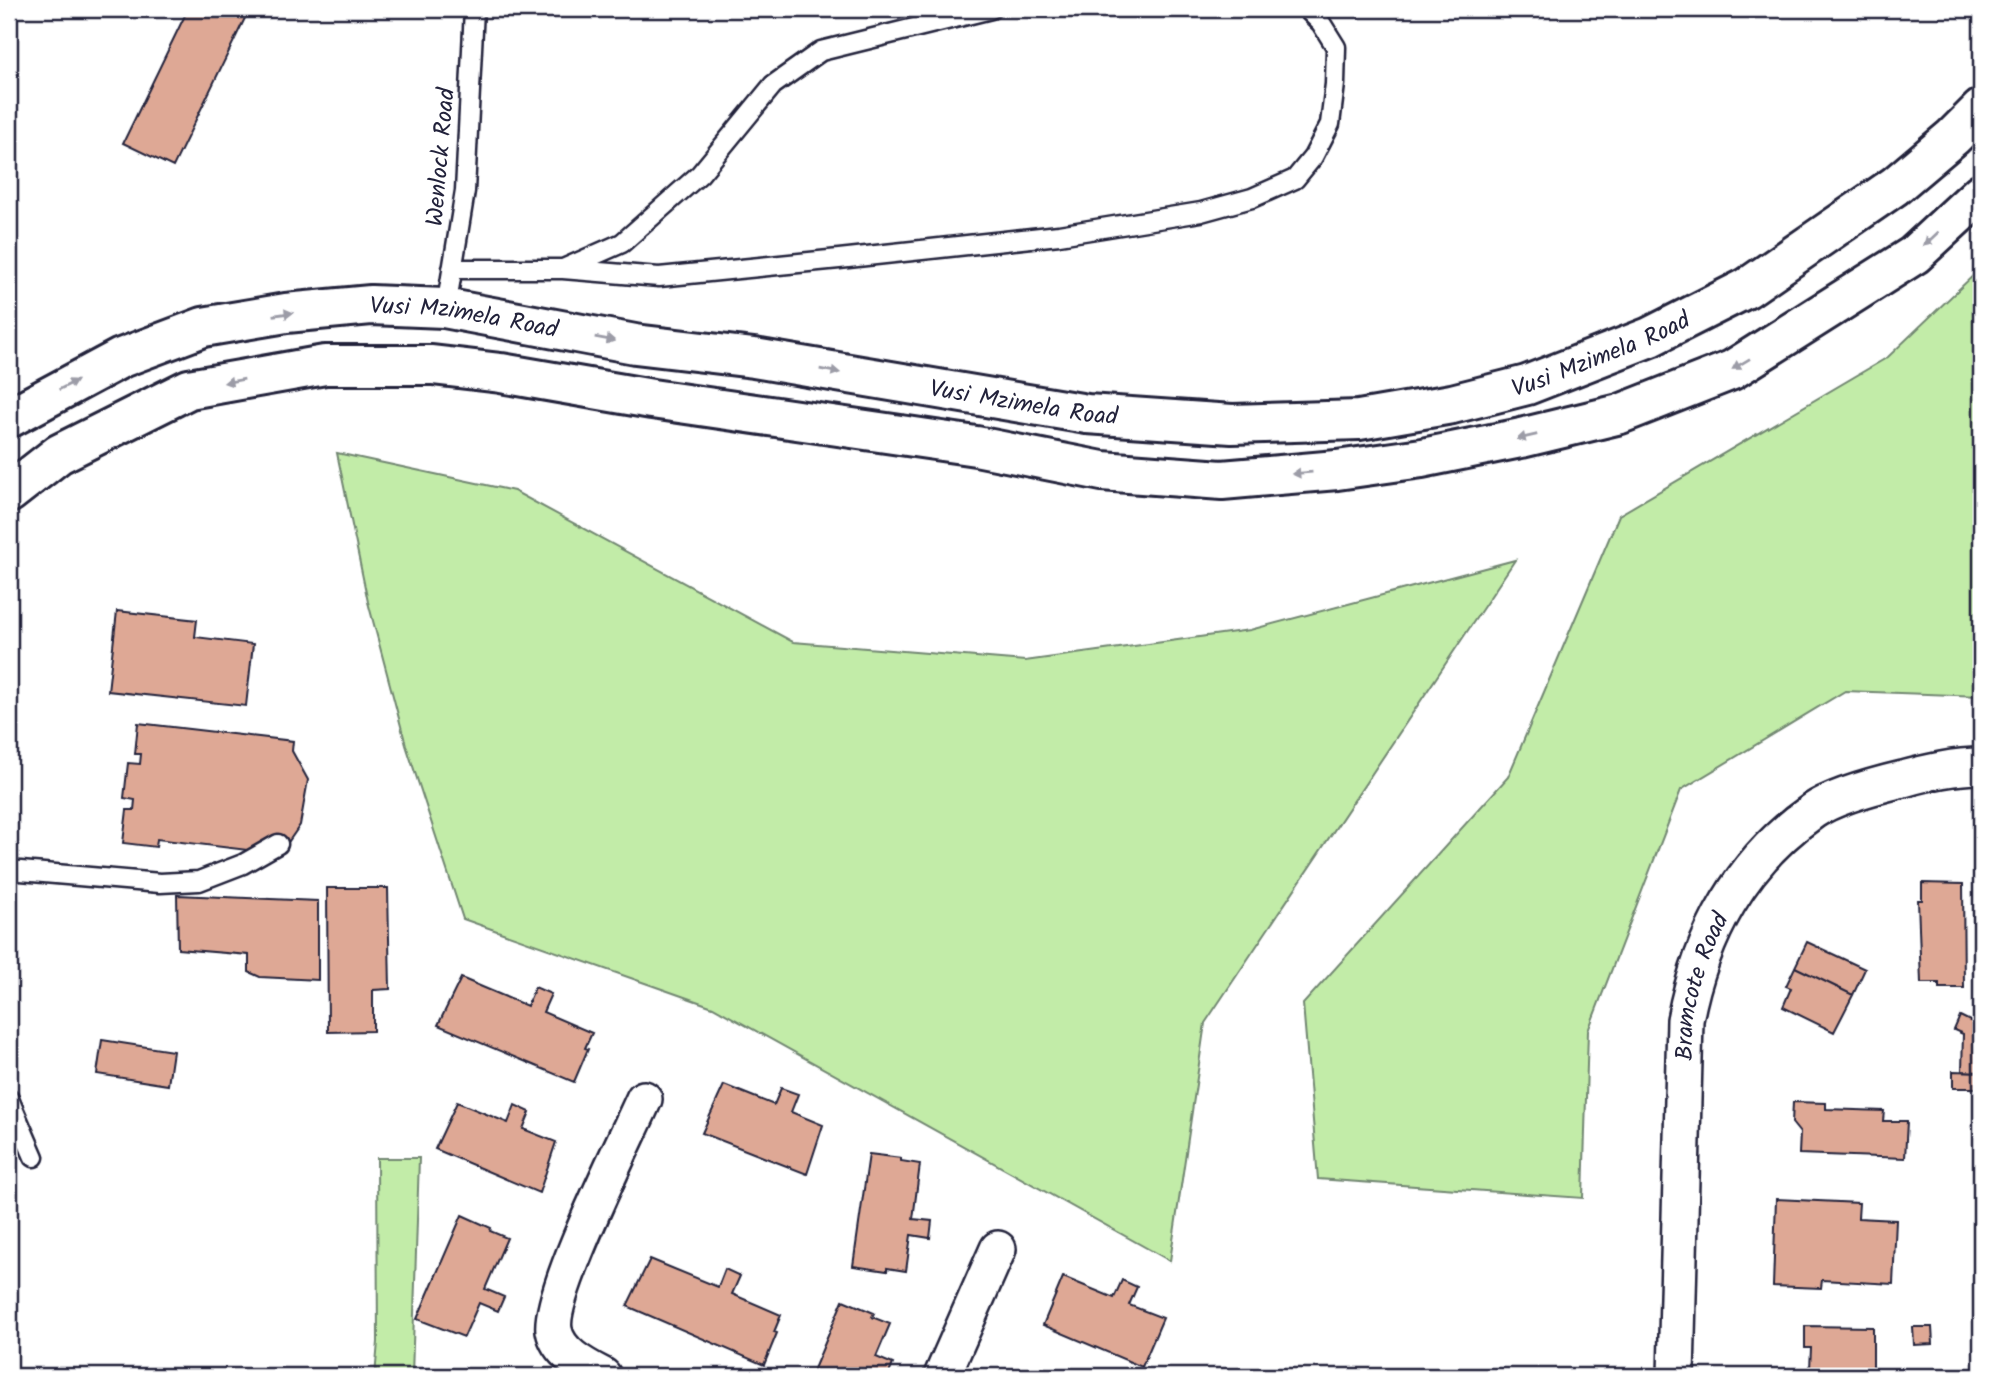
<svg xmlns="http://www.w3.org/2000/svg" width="1990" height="1385" font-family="Kalam,sans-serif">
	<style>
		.green { fill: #c2eca8; stroke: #728772; stroke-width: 2 }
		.building { fill: #dea895; stroke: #22223b; stroke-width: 2 }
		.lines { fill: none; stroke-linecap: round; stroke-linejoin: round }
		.lane-casing { stroke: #22223b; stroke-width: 23 }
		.street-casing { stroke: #22223b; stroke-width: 40 }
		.secondary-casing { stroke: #22223b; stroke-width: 44 }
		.lane { stroke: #fff; stroke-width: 18 }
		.street { stroke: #fff; stroke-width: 35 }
		.secondary { stroke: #fff; stroke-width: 38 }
		.oneway { fill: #9c9ca7 }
		.labels { text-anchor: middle; stroke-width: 5; stroke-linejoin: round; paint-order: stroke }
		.street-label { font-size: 24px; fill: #22223b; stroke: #fff }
	</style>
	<rect width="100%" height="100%" fill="#fff"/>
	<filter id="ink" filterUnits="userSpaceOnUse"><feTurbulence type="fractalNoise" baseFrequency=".0143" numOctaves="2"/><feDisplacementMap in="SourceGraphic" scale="14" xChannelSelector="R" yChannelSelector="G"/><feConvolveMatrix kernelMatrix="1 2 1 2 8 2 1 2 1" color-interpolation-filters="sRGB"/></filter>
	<g filter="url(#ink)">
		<path class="green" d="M 1981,268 L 1981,696 L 1845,691 L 1681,790 L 1588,1031 L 1583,1198 L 1318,1179 L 1303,1004 L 1508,777 L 1619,515 L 1888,357 Z
			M 337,453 L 514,491 L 793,642 L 1025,661 L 1250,630 L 1515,560 L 1205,1023 L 1170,1261 L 713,1007 L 463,919 L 406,745 L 368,602 Z
			M 377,1158 L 419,1158 L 412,1376 L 375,1376 L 378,1342 Z"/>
		<path class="building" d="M 188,9 L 237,9 L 247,14 L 173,167 L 123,143 Z
			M 117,611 L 197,620 L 195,637 L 253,644 L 246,706 L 108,691 Z
			M 138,723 L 293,741 L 292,751 L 308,780 L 300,825 L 280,854 L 157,839 L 156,847 L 123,843 L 127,810 L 134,810 L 135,800 L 124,798 L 128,763 L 140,764 L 141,754 L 135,754 Z
			M 1922,883 L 1963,884 L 1964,988 L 1939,988 L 1939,983 L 1921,983 L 1918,900 L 1922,900 Z
			M 327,888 L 388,888 L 390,989 L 373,990 L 373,1031 L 328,1032 Z
			M 177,895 L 318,901 L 318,980 L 260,977 L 249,972 L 249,955 L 178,949 Z
			M 1807,942 L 1865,969 L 1853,995 L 1795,967 Z
			M 1795,967 L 1853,995 L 1834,1032 L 1783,1007 L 1791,988 L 1786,986 Z
			M 461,978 L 527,1006 L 535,987 L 551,994 L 543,1012 L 592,1033 L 585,1048 L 588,1049 L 574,1082 L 438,1025 Z
			M 1960,1016 L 1980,1026 L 1977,1033 L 1981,1033 L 1980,1072 L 1962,1071 L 1963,1034 L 1954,1030 Z
			M 102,1040 L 173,1051 L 168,1085 L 97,1074 Z
			M 1953,1071 L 1980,1072 L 1980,1088 L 1953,1088 Z
			M 724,1085 L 774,1105 L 781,1088 L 798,1094 L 791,1112 L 823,1125 L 807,1174 L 702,1133 Z
			M 457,1102 L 508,1123 L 515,1105 L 530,1112 L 523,1129 L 556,1142 L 539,1193 L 435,1149 Z
			M 1793,1102 L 1826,1103 L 1826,1109 L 1884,1111 L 1883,1121 L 1907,1121 L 1905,1158 L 1799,1154 L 1800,1133 L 1792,1123 Z
			M 869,1154 L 901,1158 L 901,1161 L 920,1164 L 913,1219 L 932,1221 L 930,1238 L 911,1235 L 906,1271 L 887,1268 L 887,1271 L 853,1266 Z
			M 1776,1199 L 1859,1203 L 1858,1218 L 1896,1220 L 1893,1284 L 1822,1280 L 1821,1288 L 1773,1286 Z
			M 462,1215 L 491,1228 L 490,1231 L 507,1238 L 485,1289 L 504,1297 L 498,1311 L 479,1303 L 464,1337 L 417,1319 Z
			M 650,1259 L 718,1287 L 725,1269 L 740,1276 L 732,1294 L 781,1315 L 774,1332 L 777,1333 L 764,1365 L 627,1306 Z
			M 1063,1277 L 1114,1298 L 1122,1280 L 1137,1287 L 1129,1305 L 1163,1318 L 1142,1367 L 1043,1325 Z
			M 843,1300 L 874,1313 L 872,1317 L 890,1324 L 876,1357 L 893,1364 L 888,1376 L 870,1373 L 869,1376 L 811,1376 Z
			M 1805,1326 L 1873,1327 L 1873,1370 L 1810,1369 L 1811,1348 L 1805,1348 Z
			M 1913,1327 L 1932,1327 L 1933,1344 L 1914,1345 Z"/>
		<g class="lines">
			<g class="lane-casing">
				<path id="lane" d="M 452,269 L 563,269 L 622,243 L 700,174 L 773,85 L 821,51 L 991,9
					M 563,269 L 659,277 L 839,259 L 1059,235 L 1201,212 L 1252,198 L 1295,179 L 1313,157 L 1330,124 L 1335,84 L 1336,47 L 1321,23 L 1307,9
					M 444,308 L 447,302 L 465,191 L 474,9
					M 9,870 L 160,883 L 199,881 L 243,864 L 278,844
					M 9,1099 L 34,1157"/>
			</g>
			<g class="street-casing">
				<g id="street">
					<path d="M 603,1376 C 584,1366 558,1353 554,1330 C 548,1294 626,1140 644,1099"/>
					<path d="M 942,1376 L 998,1249"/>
					<path id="s1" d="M 1676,1376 L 1685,1020 C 1701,936 1741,861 1813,811 C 1833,797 1878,785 1903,779 C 1929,772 1954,766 1981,766"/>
				</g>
			</g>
			<g class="secondary-casing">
				<g id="secondary">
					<path id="s2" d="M 9,418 L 121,358 L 203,327 L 286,313 L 371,305 L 444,308 L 635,344 L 754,358 L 1087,414 L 1232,424 L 1359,420 L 1452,404 L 1527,385 L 1650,337 L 1747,288 L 1815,241 L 1895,186 L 1953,137 L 1981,109"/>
					<path d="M 9,493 L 59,454 L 189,389 L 325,365 L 432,365 L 501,373 L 652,399 L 976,446 L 1102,471 L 1222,480 L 1337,470 L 1422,458 L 1521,438 L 1620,414 L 1732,370 L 1914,255 L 1981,193"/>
				</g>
			</g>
			<use href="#lane" class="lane"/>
			<use href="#street" class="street"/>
			<use href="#secondary" class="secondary"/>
		</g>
		<defs><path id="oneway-solid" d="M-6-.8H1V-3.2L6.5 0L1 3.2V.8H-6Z" transform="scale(1.75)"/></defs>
		<g class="oneway">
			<use href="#oneway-solid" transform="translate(1931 239) rotate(137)"/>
			<use href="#oneway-solid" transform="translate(283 314) rotate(-8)"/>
			<use href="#oneway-solid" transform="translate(605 339) rotate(10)"/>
			<use href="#oneway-solid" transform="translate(1741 364) rotate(149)"/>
			<use href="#oneway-solid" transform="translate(830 371) rotate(10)"/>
			<use href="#oneway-solid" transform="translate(234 381) rotate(170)"/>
			<use href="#oneway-solid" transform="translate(68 385) rotate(-27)"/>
			<use href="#oneway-solid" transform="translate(1527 437) rotate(167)"/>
			<use href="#oneway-solid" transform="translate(1302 473) rotate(175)"/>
		</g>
	</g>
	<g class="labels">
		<g class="street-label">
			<text transform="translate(440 157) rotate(-85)" y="8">Wenlock Road</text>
			<text dy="8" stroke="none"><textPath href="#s2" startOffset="478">Vusi Mzimela Road</textPath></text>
			<text dy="8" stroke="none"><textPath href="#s2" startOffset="1633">Vusi Mzimela Road</textPath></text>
			<text dy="8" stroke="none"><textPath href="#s2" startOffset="1045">Vusi Mzimela Road</textPath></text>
			<text dy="8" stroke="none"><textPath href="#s1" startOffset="392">Bramcote Road</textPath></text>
		</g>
	</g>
	<rect width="1990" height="1385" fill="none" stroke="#fff" stroke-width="35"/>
	<rect x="18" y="18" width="1955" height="1350" fill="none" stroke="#22223b" stroke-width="2.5" filter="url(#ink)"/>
</svg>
